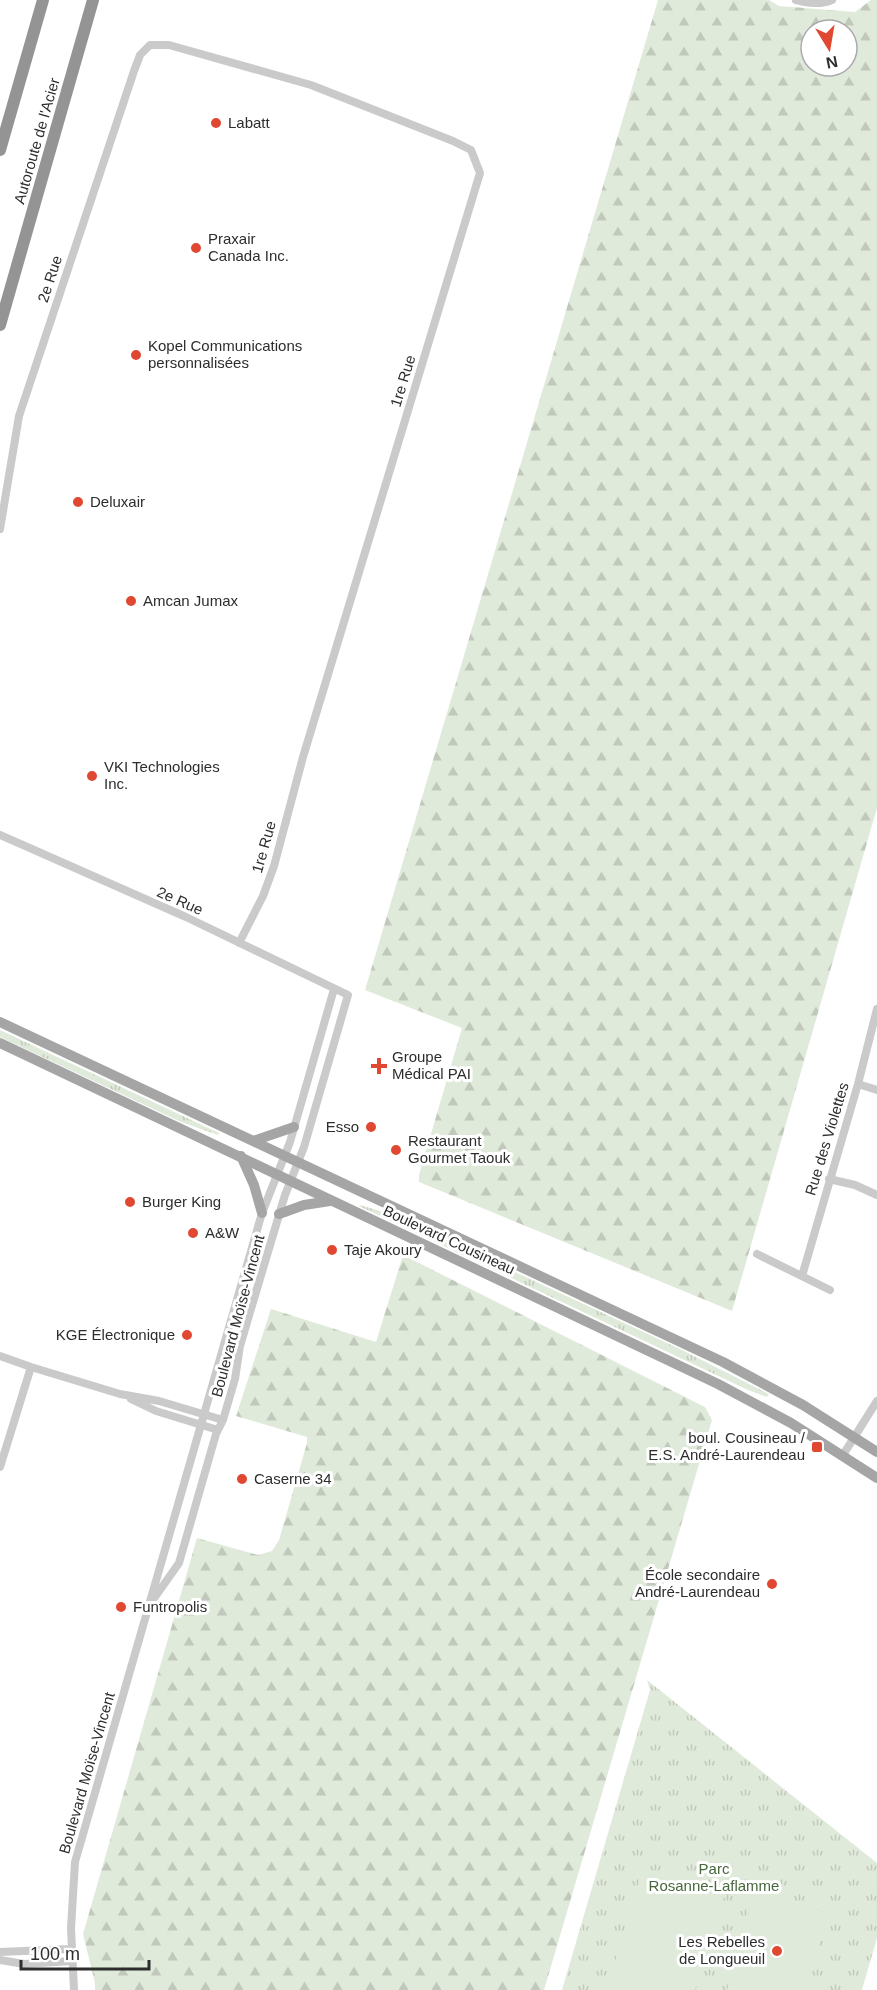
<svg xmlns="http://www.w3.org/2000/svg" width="877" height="1990" font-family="Helvetica,sans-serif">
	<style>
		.grass { fill: url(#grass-tufts) }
		.forest { fill: url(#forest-firs); fill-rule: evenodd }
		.pitch { fill: #e0eada }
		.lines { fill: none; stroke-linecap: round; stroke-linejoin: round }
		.minor { stroke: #cacaca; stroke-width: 8 }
		.major { stroke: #a5a5a5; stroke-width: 10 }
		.highway { stroke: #949494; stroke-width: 12 }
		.poi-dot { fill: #e04832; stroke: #fff; stroke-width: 2 }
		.labels { text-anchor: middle; stroke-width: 6; stroke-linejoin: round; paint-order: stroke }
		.poi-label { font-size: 15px; fill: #2d2d2d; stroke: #fff; text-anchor: start }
		.street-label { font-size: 15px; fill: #2d2d2d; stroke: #fff }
		.park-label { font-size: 15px; fill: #47673c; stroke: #fff }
	</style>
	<defs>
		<pattern id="grass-tufts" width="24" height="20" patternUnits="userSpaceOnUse" patternTransform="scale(1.5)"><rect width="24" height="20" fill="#e0eada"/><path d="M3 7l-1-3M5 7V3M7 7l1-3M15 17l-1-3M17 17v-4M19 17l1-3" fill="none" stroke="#c0c9bb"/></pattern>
		<pattern id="forest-firs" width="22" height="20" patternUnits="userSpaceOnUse" patternTransform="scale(1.5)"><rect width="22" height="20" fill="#e0eada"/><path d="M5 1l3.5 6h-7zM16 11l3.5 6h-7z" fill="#c0c9bb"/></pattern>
	</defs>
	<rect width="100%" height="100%" fill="#fff"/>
	<path class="grass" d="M 0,1030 L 219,1133 L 218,1135 L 181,1122 L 0,1037 Z
		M 360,1205 L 393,1215 L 680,1349 L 769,1394 L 767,1397 L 748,1390 L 359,1206 Z
		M 647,1680 L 877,1863 L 877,1938 L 862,1990 L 562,1990 L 650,1690 Z"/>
	<path class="forest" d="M 658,0 L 769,0 L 779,6 L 855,12 L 871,0 L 877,0 L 877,808 L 732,1311 L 419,1182 L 419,1175 L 462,1028 L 365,990 ZM 811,30 L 847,30 L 847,66 L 811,66 Z
		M 403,1255 L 705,1407 L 712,1420 L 544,1990 L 95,1990 L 95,1983 L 83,1934 L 197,1538 L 258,1555 L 272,1551 L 279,1540 L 307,1443 L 307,1437 L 236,1416 L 271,1309 L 376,1342 Z"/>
	<path class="pitch" d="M 643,1868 L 725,1894 L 695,1990 L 607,1990 Z
		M 755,1890 L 828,1913 L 805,1990 L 727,1990 Z"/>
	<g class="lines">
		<path class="minor" d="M 796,0 C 808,3 820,5 832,0
			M 0,529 L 19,416 L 134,71 L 140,55 L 150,45 L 169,45 L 311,85 L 453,141 L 471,150 L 480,173 L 303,757 L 274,866 L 263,896 L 239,943
			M 0,835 L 186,917 L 348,995 L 304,1147 L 285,1195 L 256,1292 L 240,1346 L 235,1379 L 223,1420 L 216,1434 L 179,1563 L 155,1597
			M 858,1084 L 877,1090
			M 829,1179 L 855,1185 L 877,1195
			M 757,1254 L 830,1290
			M 802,1276 L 858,1084 L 877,1009
			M 0,1356 L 31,1367
			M 131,1399 L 156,1411 L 218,1430
			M 843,1455 L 877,1401
			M 0,1467 L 31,1367 L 120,1394 L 159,1401 L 223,1420
			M 0,1952 L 71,1949
			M 0,1960 L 24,1964 L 72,1961
			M 74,1990 L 71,1928 L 75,1862 L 249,1258 L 262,1213 L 290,1142 L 334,989"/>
		<path class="major" d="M 0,1022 L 723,1362 L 803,1405 L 877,1452
			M 0,1043 L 718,1384 L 791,1423 L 877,1478
			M 253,1141 L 294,1127
			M 241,1156 L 254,1185 L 262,1213
			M 279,1214 L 304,1205 L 330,1201"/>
		<path class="highway" d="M 0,150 L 43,0
			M 0,325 L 93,0"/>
	</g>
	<g class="poi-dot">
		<circle cx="216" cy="123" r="6"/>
		<circle cx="196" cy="248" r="6"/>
		<circle cx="136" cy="355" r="6"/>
		<circle cx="78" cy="502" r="6"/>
		<circle cx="131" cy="601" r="6"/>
		<circle cx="92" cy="776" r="6"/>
		<path d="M376 1057h6v6h6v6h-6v6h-6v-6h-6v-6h6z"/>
		<circle cx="371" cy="1127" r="6"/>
		<circle cx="396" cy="1150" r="6"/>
		<circle cx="130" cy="1202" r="6"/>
		<circle cx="193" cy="1233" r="6"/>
		<circle cx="332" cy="1250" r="6"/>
		<circle cx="187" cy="1335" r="6"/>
		<rect x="811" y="1441" width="12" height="12" rx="3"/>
		<circle cx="242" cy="1479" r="6"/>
		<circle cx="772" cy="1584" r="6"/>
		<circle cx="121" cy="1607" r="6"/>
		<circle cx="777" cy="1951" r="6"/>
	</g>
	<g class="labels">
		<g class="poi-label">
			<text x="228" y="128">Labatt</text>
			<text x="208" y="244">Praxair<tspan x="208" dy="17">Canada Inc.</tspan></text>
			<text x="148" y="351">Kopel Communications<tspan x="148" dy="17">personnalisées</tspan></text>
			<text x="90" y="507">Deluxair</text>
			<text x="143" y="606">Amcan Jumax</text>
			<text x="104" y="772">VKI Technologies<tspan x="104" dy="17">Inc.</tspan></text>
			<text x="392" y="1062">Groupe<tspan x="392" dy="17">Médical PAI</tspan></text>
			<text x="359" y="1132" text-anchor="end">Esso</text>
			<text x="408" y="1146">Restaurant<tspan x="408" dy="17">Gourmet Taouk</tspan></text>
			<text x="142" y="1207">Burger King</text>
			<text x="205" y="1238">A&amp;W</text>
			<text x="344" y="1255">Taje Akoury</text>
			<text x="175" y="1340" text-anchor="end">KGE Électronique</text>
			<text x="805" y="1443" text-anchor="end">boul. Cousineau /<tspan x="805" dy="17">E.S. André-Laurendeau</tspan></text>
			<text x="254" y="1484">Caserne 34</text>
			<text x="760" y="1580" text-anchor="end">École secondaire<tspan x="760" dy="17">André-Laurendeau</tspan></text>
			<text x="133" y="1612">Funtropolis</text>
			<text x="765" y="1947" text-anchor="end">Les Rebelles<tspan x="765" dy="17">de Longueuil</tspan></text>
		</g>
		<g class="street-label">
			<text transform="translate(37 141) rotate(-74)" y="5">Autoroute de l'Acier</text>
			<text transform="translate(50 279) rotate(-72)" y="5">2e Rue</text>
			<text transform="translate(403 381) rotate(-73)" y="5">1re Rue</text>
			<text transform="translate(264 847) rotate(-74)" y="5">1re Rue</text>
			<text transform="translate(180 901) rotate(24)" y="5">2e Rue</text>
			<text transform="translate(827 1139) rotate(-73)" y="5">Rue des Violettes</text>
			<text transform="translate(449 1240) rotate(25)" y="5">Boulevard Cousineau</text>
			<text transform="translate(238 1316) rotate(-75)" y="5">Boulevard Moïse-Vincent</text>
			<text transform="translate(87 1773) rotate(-74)" y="5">Boulevard Moïse-Vincent</text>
		</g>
		<g class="park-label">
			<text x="714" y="1874">Parc<tspan x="714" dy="17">Rosanne-Laflamme</tspan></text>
		</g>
	</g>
	<g transform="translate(829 48) rotate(169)"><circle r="28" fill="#ffffff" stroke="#ababab" stroke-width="1.5"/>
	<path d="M0-4.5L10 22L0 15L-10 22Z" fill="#e04832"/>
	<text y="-9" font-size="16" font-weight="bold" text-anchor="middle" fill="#2d2d2d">N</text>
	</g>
	<path d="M21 1960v9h128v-9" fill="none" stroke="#2d2d2d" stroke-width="3"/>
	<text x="30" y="1960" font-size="18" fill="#2d2d2d" stroke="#ffffff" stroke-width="4.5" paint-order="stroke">100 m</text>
</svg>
